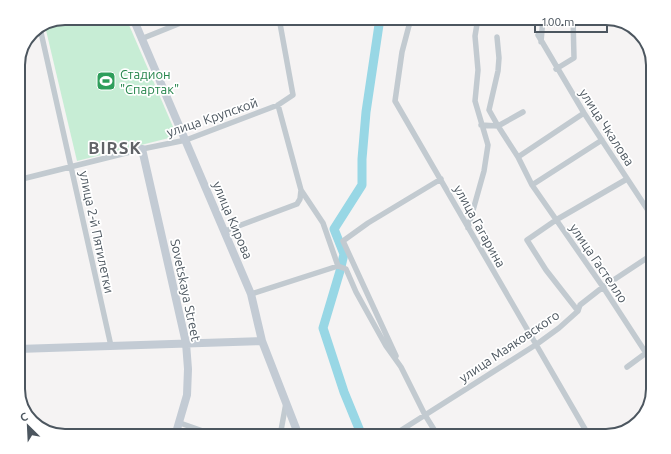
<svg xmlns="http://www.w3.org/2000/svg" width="671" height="454" font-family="Ubuntu,sans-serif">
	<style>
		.green { fill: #c7edd5 }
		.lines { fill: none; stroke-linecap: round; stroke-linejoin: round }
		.river { stroke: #98d7e5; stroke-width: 9 }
		.street { stroke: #c2cad0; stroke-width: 5.5 }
		.secondary { stroke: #c3cbd4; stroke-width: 8 }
		.labels { text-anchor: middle; stroke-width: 3.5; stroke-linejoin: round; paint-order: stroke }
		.leisure-label { font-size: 13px; fill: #27864d; stroke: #fff; text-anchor: start }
		.street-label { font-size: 13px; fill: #4c565f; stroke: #fff }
		.district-label { font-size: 17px; font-weight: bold; letter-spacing: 1px; fill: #606367; stroke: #fff }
		.rim { fill: none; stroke: #4c565f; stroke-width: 2 }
	</style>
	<rect width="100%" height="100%" fill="#f5f3f3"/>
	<path class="green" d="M 71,18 L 126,18 L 177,136 L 77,161 L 45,26 Z"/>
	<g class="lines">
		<path class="river" d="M 362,436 L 344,392 L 323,328 L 340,271 L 344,254 L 334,229 L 362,185 L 362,159 L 366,112 L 380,18"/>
		<path class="street" d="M 411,18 L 402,52 L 395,101 L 589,436
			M 40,28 L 111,346
			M 538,35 L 584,113 L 653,218
			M 497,37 L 499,58 L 498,71 L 489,110 L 498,126 L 523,112
			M 141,39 L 193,18
			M 541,42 L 543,18
			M 556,69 L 574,58 L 573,18
			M 278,105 L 301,190 L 323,223 L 338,266 L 346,269 L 356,292 L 386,346 L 401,367 L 425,415 L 438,436
			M 481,125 L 498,126 L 518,157 L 532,185 L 603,287 L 646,353 L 653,348
			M 518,157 L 584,113
			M 18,180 L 142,149 L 186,140 L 278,105 L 293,95 L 279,18
			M 532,185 L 602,140
			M 468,228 L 484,171 L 488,145 L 475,101 L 478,70 L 475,36 L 478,18
			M 225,231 L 297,204 L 300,199 L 301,190
			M 251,294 L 338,266
			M 578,311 L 546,270 L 527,240 L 556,220 L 627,179
			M 396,356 L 343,241 L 368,223 L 441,179
			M 627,367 L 646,353
			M 180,423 L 217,436
			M 280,436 L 286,403
			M 392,436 L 537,344 L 559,328 L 578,311 L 580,305 L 603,287 L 653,254"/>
		<path class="secondary" d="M 133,18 L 251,294 L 262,341 L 299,436
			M 142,149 L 186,343 L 188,369 L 187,395 L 175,436
			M 18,349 L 262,341"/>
	</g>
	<defs>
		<g id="stadium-square" transform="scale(1)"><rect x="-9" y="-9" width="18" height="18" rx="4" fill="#2e9e5b" stroke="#fff"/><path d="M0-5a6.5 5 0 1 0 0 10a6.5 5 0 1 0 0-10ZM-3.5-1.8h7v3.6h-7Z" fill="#fff"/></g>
	</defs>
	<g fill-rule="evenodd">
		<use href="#stadium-square" x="106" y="81"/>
	</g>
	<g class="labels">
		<g class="leisure-label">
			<text x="120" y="79">Стадион<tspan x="120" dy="15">"Спартак"</tspan></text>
		</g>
		<g class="street-label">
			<text transform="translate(212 117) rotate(-19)" y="5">улица Крупской</text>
			<text transform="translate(607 127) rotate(57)" y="5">улица Чкалова</text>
			<text transform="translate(233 220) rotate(67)" y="5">улица Кирова</text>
			<text transform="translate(480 226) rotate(61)" y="5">улица Гагарина</text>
			<text transform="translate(97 232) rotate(78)" y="5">улица 2-й Пятилетки</text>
			<text transform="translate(599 263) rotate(56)" y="5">улица Гастелло</text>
			<text transform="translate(186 290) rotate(78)" y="5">Sovetskaya Street</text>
			<text transform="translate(509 346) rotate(-34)" y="5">улица Маяковского</text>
		</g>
		<g class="district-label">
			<text x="115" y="154">BIRSK</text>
		</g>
	</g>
	<path d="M0 0H671V454H0ZM65 25H606A40 40 0 0 1 646 65V389A40 40 0 0 1 606 429H65A40 40 0 0 1 25 389V65A40 40 0 0 1 65 25Z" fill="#fff" fill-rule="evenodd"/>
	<path class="rim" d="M65 25H606A40 40 0 0 1 646 65V389A40 40 0 0 1 606 429H65A40 40 0 0 1 25 389V65A40 40 0 0 1 65 25Z"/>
	<g transform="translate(28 426) rotate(336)" stroke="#ffffff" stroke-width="3" paint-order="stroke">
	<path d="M0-3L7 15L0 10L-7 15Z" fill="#4c565f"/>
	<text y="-6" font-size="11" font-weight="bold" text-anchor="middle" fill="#4c565f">С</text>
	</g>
	<path d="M535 26v6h72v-6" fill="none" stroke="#4c565f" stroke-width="2"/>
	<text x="541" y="26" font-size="12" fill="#4c565f" stroke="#ffffff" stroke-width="3" paint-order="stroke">100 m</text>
</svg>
